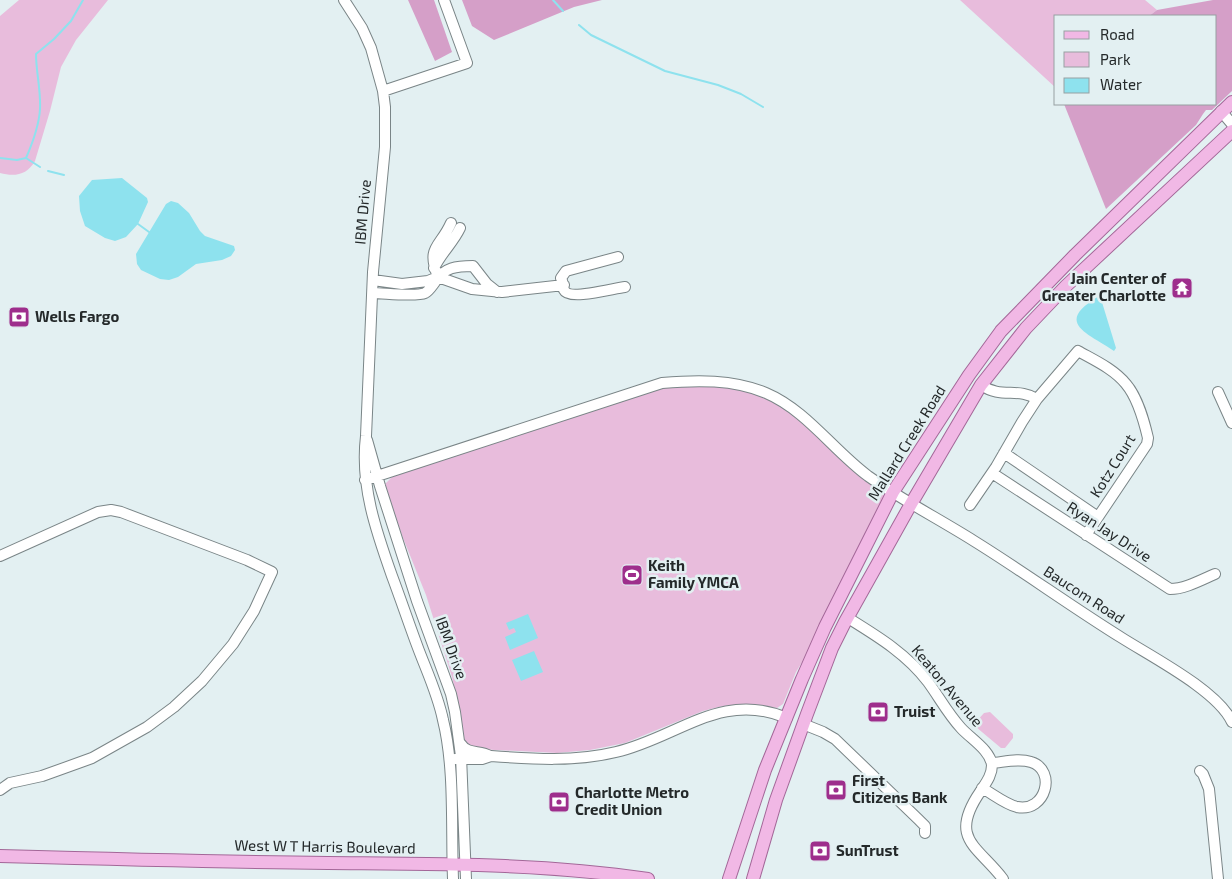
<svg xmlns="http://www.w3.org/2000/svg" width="1232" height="879" font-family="'Exo 2',sans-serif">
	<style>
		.green { fill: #e8bcdc }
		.forest { fill: #d59fc8 }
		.water { fill: #8ee2ee }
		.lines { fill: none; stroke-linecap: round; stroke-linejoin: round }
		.stream { stroke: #8ee2ee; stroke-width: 2 }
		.minor-casing { stroke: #7a8587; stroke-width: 12 }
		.major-casing { stroke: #a36798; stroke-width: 14 }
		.minor { stroke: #fff; stroke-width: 10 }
		.major { stroke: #f1b8e5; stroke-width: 12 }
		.labels { text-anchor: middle; stroke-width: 5; stroke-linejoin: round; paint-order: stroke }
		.street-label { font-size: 15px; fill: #24292a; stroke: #e3f0f2 }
		.poi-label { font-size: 15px; font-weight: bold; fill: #24292a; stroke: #e3f0f2; text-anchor: start }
	</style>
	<rect width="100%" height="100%" fill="#e3f0f2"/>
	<path class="green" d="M 19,0 L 108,0 L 76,40 L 61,67 L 50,111 L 35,161 C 27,175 15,177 0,173 L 0,16 Z
		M 960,0 L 1145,0 L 1157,10 L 1149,16 L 1056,16 L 1056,88 Z
		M 698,383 L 753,391 L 789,411 L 885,493 L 812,646 L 796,672 L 783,704 L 777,708 L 752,704 L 723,706 L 703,711 L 625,743 L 590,750 L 557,753 L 475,749 L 464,743 L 459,707 L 452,677 L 426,595 L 403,538 L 384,485 L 394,475 L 661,387 Z
		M 990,712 L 1013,734 L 1013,738 L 1005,748 L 1001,748 L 976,727 L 975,723 L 984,713 Z"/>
	<path class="forest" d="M 408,0 L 434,0 L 452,52 L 435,61 Z
		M 462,0 L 602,0 L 574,7 L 494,40 L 472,26 Z
		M 1213,0 L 1232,0 L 1232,91 L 1212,110 L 1206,110 L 1203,114 L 1196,125 L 1106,209 L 1064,104 L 1216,104 L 1216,16 L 1149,16 L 1157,10 Z"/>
	<path class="water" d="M 122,178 L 147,198 L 148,202 L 138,224 L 126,237 L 115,241 L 105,238 L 85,226 L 80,211 L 79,196 L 92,180 Z
		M 171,201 L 178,203 L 189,213 L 200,231 L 205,236 L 234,246 L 235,250 L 231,256 L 222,260 L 196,264 L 178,277 L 169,280 L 160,279 L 141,270 L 137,264 L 136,254 L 166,204 Z
		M 1099,296 L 1101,299 L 1116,348 L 1114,351 C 1086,332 1054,323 1099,296 Z
		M 528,614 L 538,638 L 510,650 L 505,637 L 516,632 L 514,628 L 509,630 L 506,623 Z
		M 534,651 L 543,672 L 521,681 L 512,660 Z"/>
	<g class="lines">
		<path class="stream" d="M 553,0 L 563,11
			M 579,25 L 591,35 L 665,71 L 718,85 L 741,94 L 763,107
			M 0,158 L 17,160 L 26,158 C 33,142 39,126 40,109 C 41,90 36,72 36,54 L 54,39 L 71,21 L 83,0
			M 26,158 L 40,167
			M 48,171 L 64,175
			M 138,224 L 149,232"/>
		<g class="minor-casing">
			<path id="minor" d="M 344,0 L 362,28 L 371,48 L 383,91 L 385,107 L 385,147 L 373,272 L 366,436 C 360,485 376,531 392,576 C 401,600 409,624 418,648 C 427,672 438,695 443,720 C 455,768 451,829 453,879
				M 383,91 L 467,63 L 444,0
				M 1221,111 L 1232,124
				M 618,257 L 566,271 L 561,278 C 563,282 563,287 564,290 C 569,301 614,288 625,287
				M 434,268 C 441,253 453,243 460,228
				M 438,277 C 426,246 440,248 451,223
				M 373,280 L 402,284 L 428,281 L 438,277 L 472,289 L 502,292 L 564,285
				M 373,293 C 384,293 416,297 425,293 C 429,291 432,286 435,282 C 444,267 457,266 473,266 L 487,284 L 497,292
				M 981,385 C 1001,399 1018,387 1037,399
				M 1218,392 L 1232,423
				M 367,440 L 380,486 L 417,601 L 451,694 L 455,712 L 461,756 L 466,879
				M 1004,453 L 1098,517
				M 992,473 L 1170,589 C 1185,589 1201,580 1215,574
				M 365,480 L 662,383 C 696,380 733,379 766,393 C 806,410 833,450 868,476 C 902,500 939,519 974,541 C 1024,572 1072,607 1122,638 C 1152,657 1218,691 1232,722
				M 970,505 L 996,467 L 1022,422 L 1037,399 L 1078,351 C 1094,360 1114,369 1126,384 C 1138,398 1144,421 1148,438 L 1147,444 L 1086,535
				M 0,556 L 98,512 L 111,510 L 121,512 L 247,560 L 272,572 L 254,611 L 233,644 L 202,681 L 174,707 L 147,727 L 92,758 L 42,776 L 10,783 L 0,790
				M 848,618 C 877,636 907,654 928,682 C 939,697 948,714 961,728 C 971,739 990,750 992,765 C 992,776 985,784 980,792 C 948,839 978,846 1003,879
				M 803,724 L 823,732 L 835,739 L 918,819 L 925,826 L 925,833
				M 460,743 C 469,756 479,749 490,756
				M 455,759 L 482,759 L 491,756 C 533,759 575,762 616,752 C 677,738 721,690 787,718
				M 1200,771 L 1203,774 L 1209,789 L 1218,879
				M 982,788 C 993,794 1005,804 1017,807 C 1046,813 1057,770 1031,762 C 1019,758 1004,762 992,763"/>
		</g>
		<g class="major-casing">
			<path id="major" d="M 0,856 C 109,859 219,862 328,863 C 435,864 542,863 648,879
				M 729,879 L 765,770 L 802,679 L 825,627 L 893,492 L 969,375 L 1001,331 L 1075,255 L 1232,102
				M 753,879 L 776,800 L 807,714 L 832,648 L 845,622 L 911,504 L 981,385 L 1026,328 L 1066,286 L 1232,131"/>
		</g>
		<use href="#minor" class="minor"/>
		<use href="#major" class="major"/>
	</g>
	<defs>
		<g id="temple-square" transform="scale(1.125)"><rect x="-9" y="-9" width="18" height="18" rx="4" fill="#9e2e8c" stroke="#e3f0f2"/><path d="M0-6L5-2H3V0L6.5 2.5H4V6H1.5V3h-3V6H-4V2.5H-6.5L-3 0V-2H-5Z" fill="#fff"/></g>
		<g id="bank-square" transform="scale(1.125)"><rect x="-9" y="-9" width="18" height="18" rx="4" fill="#9e2e8c" stroke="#e3f0f2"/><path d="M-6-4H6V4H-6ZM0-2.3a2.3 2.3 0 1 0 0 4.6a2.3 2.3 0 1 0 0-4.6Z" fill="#fff"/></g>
		<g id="stadium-square" transform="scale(1.125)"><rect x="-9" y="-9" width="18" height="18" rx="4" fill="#9e2e8c" stroke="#e3f0f2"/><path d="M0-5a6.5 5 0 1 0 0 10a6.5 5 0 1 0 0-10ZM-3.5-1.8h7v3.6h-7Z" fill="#fff"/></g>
	</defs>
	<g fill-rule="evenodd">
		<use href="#temple-square" x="1182" y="288"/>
		<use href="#bank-square" x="19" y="317"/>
		<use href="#stadium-square" x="632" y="575"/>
		<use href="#bank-square" x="878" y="712"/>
		<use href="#bank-square" x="836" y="790"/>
		<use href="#bank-square" x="559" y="802"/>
		<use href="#bank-square" x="820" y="851"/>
	</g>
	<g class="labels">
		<g class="street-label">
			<text transform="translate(363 212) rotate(-85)" y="5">IBM Drive</text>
			<text transform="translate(907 443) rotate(-58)" y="5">Mallard Creek Road</text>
			<text transform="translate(1113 466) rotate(-58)" y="5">Kotz Court</text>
			<text transform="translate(1109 532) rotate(33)" y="5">Ryan Jay Drive</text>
			<text transform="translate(1084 595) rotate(33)" y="5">Baucom Road</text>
			<text transform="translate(451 648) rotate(70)" y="5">IBM Drive</text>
			<text transform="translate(947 686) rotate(50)" y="5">Keaton Avenue</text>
			<text transform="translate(325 847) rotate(1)" y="5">West W T Harris Boulevard</text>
		</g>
		<g class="poi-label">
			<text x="1166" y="284" text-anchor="end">Jain Center of<tspan x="1166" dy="17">Greater Charlotte</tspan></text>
			<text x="35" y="322">Wells Fargo</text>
			<text x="648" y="571">Keith<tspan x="648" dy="17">Family YMCA</tspan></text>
			<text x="894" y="717">Truist</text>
			<text x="852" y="786">First<tspan x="852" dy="17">Citizens Bank</tspan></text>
			<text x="575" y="798">Charlotte Metro<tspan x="575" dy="17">Credit Union</tspan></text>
			<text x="836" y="856">SunTrust</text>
		</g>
	</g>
	<rect x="1054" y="15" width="162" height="90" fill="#e3f0f2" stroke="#97a0a2"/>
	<rect x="1064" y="31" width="25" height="8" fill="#f1b8e5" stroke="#97a0a2"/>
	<text x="1100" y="40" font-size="15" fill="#24292a">Road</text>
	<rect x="1064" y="52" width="25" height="15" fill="#e8bcdc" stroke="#97a0a2"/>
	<text x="1100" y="65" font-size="15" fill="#24292a">Park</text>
	<rect x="1064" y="78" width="25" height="15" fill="#8ee2ee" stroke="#97a0a2"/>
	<text x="1100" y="90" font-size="15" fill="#24292a">Water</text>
</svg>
